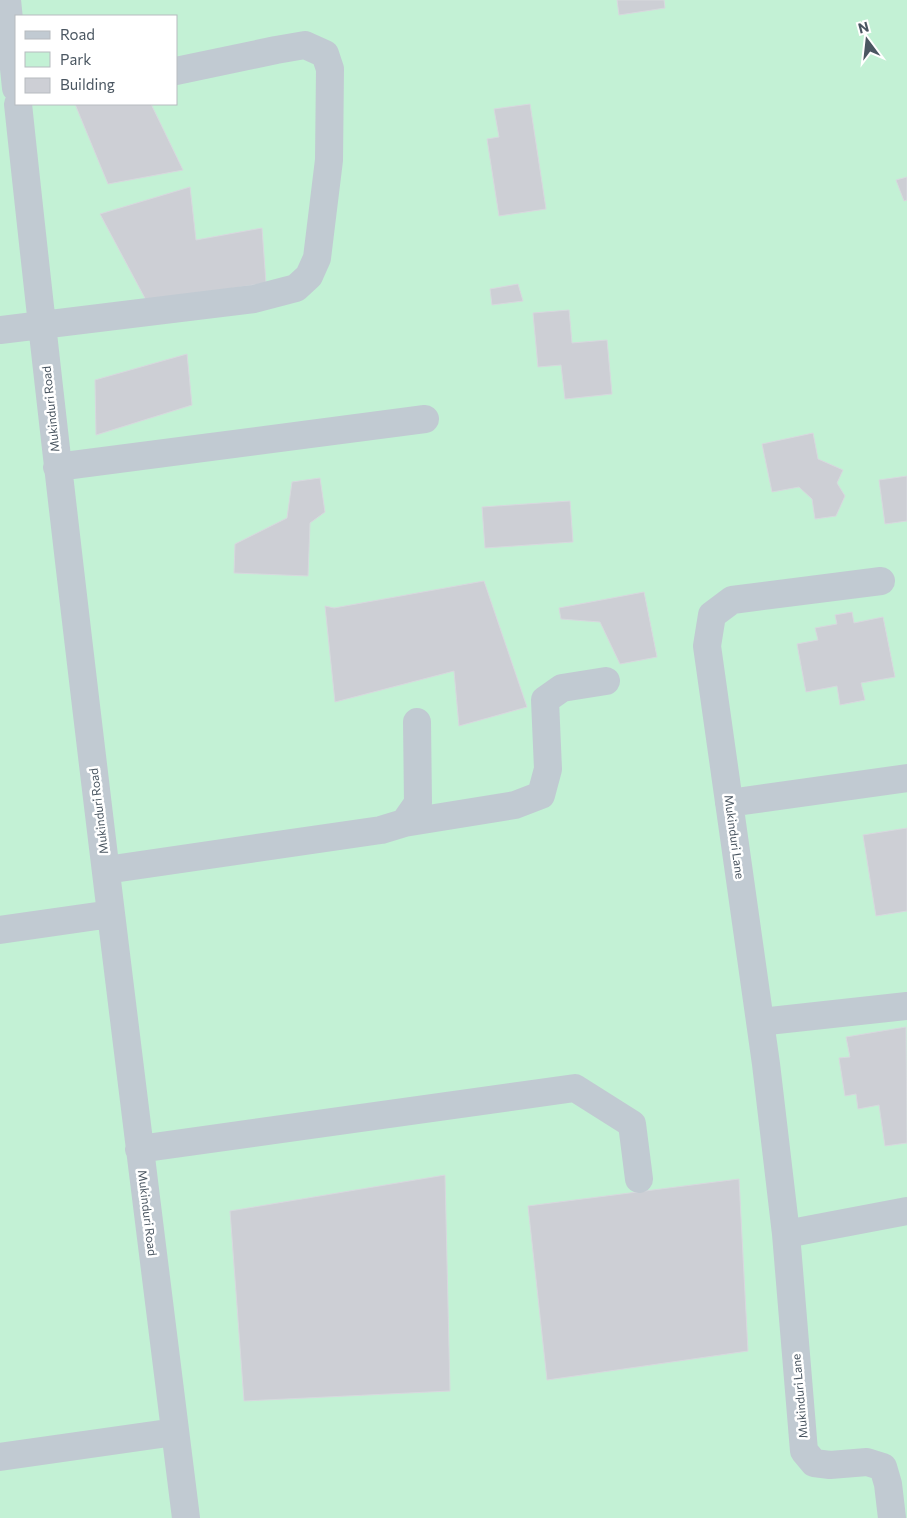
<svg xmlns="http://www.w3.org/2000/svg" width="907" height="1518" font-family="Commissioner,sans-serif">
	<style>
		.green { fill: #c3f1d5; fill-rule: evenodd }
		.building { fill: #cdcfd5; stroke: #d7d9de }
		.lines { fill: none; stroke-linecap: round; stroke-linejoin: round }
		.minor { stroke: #c1cad2; stroke-width: 28 }
		.labels { text-anchor: middle; stroke-width: 5; stroke-linejoin: round; paint-order: stroke }
		.street-label { font-size: 12px; fill: #4a5661; stroke: #fff }
	</style>
	<rect width="100%" height="100%" fill="#f5f3f3"/>
	<path class="green" d="M 0,0 L 907,0 L 907,1518 L 0,1518 ZM 16,16 L 176,16 L 176,104 L 16,104 Z"/>
	<path class="building" d="M 617,0 L 664,0 L 665,8 L 619,15 Z
		M 75,104 L 151,104 L 183,170 L 108,184 Z
		M 530,104 L 546,209 L 499,216 L 487,139 L 499,137 L 494,109 Z
		M 907,177 L 907,200 L 904,201 L 896,180 Z
		M 190,187 L 196,240 L 262,228 L 266,283 L 147,302 L 100,214 Z
		M 518,284 L 523,301 L 492,305 L 490,289 Z
		M 569,310 L 572,343 L 607,340 L 612,394 L 565,399 L 561,365 L 538,367 L 533,313 Z
		M 187,354 L 192,405 L 96,435 L 95,380 Z
		M 813,433 L 818,459 L 843,470 L 837,483 L 845,496 L 836,516 L 815,519 L 812,499 L 799,487 L 772,492 L 762,444 Z
		M 907,476 L 907,521 L 885,524 L 879,480 Z
		M 320,478 L 325,512 L 310,523 L 308,576 L 234,573 L 235,544 L 287,518 L 292,482 Z
		M 570,501 L 573,542 L 485,548 L 482,507 Z
		M 484,581 L 527,707 L 459,726 L 454,671 L 335,702 L 325,606 L 334,608 Z
		M 644,592 L 657,657 L 620,664 L 600,622 L 561,619 L 559,608 Z
		M 852,612 L 854,623 L 883,617 L 895,677 L 861,683 L 865,700 L 840,705 L 837,686 L 806,692 L 797,644 L 818,640 L 815,628 L 837,624 L 835,615 Z
		M 907,828 L 907,911 L 876,916 L 863,835 Z
		M 906,1027 L 907,1143 L 885,1146 L 879,1105 L 858,1109 L 856,1094 L 845,1096 L 839,1058 L 850,1057 L 846,1037 Z
		M 445,1175 L 450,1391 L 244,1401 L 230,1211 Z
		M 739,1179 L 748,1351 L 547,1380 L 528,1206 Z"/>
	<g class="lines">
		<path class="minor" d="M 7,0 L 16,88
			M 18,104 C 68,576 127,1047 186,1518
			M 0,330 L 254,299 L 296,288 L 309,276 L 317,258 L 329,160 L 330,69 L 325,54 L 305,45 L 276,50 L 176,71
			M 57,467 L 425,419
			M 881,581 L 732,600 L 712,615 L 707,646 L 766,1064 L 786,1234 L 804,1451 L 814,1463 L 830,1465 L 867,1462 L 883,1467 L 888,1484 L 892,1518
			M 729,803 L 907,778
			M 404,823 L 515,805 L 541,795 L 548,769 L 545,700 L 562,688 L 606,681
			M 106,870 L 381,830 L 404,823 L 418,803 L 417,722
			M 0,930 L 111,914
			M 760,1022 L 907,1006
			M 139,1149 L 575,1088 L 632,1124 L 639,1179
			M 786,1234 L 907,1211
			M 0,1457 L 175,1432"/>
	</g>
	<g class="labels">
		<g class="street-label">
			<text transform="translate(51 409) rotate(-96)" y="4">Mukinduri Road</text>
			<text transform="translate(99 811) rotate(-97)" y="4">Mukinduri Road</text>
			<text transform="translate(734 837) rotate(82)" y="4">Mukinduri Lane</text>
			<text transform="translate(147 1213) rotate(83)" y="4">Mukinduri Road</text>
			<text transform="translate(800 1396) rotate(-95)" y="4">Mukinduri Lane</text>
		</g>
	</g>
	<rect x="15" y="15" width="162" height="90" fill="#ffffff" stroke="#b7bbc0"/>
	<rect x="25" y="31" width="25" height="8" fill="#c1cad2" stroke="#b7bbc0"/>
	<text x="60" y="40" font-size="15" fill="#4a5661">Road</text>
	<rect x="25" y="52" width="25" height="15" fill="#c3f1d5" stroke="#b7bbc0"/>
	<text x="60" y="65" font-size="15" fill="#4a5661">Park</text>
	<rect x="25" y="78" width="25" height="15" fill="#cdcfd5" stroke="#b7bbc0"/>
	<text x="60" y="90" font-size="15" fill="#4a5661">Building</text>
	<g transform="translate(867 40) rotate(345)" stroke="#ffffff" stroke-width="4" paint-order="stroke">
	<path d="M0-4L9 19L0 12L-9 19Z" fill="#4a5661"/>
	<text y="-8" font-size="14" font-weight="bold" text-anchor="middle" fill="#4a5661">N</text>
	</g>
</svg>
